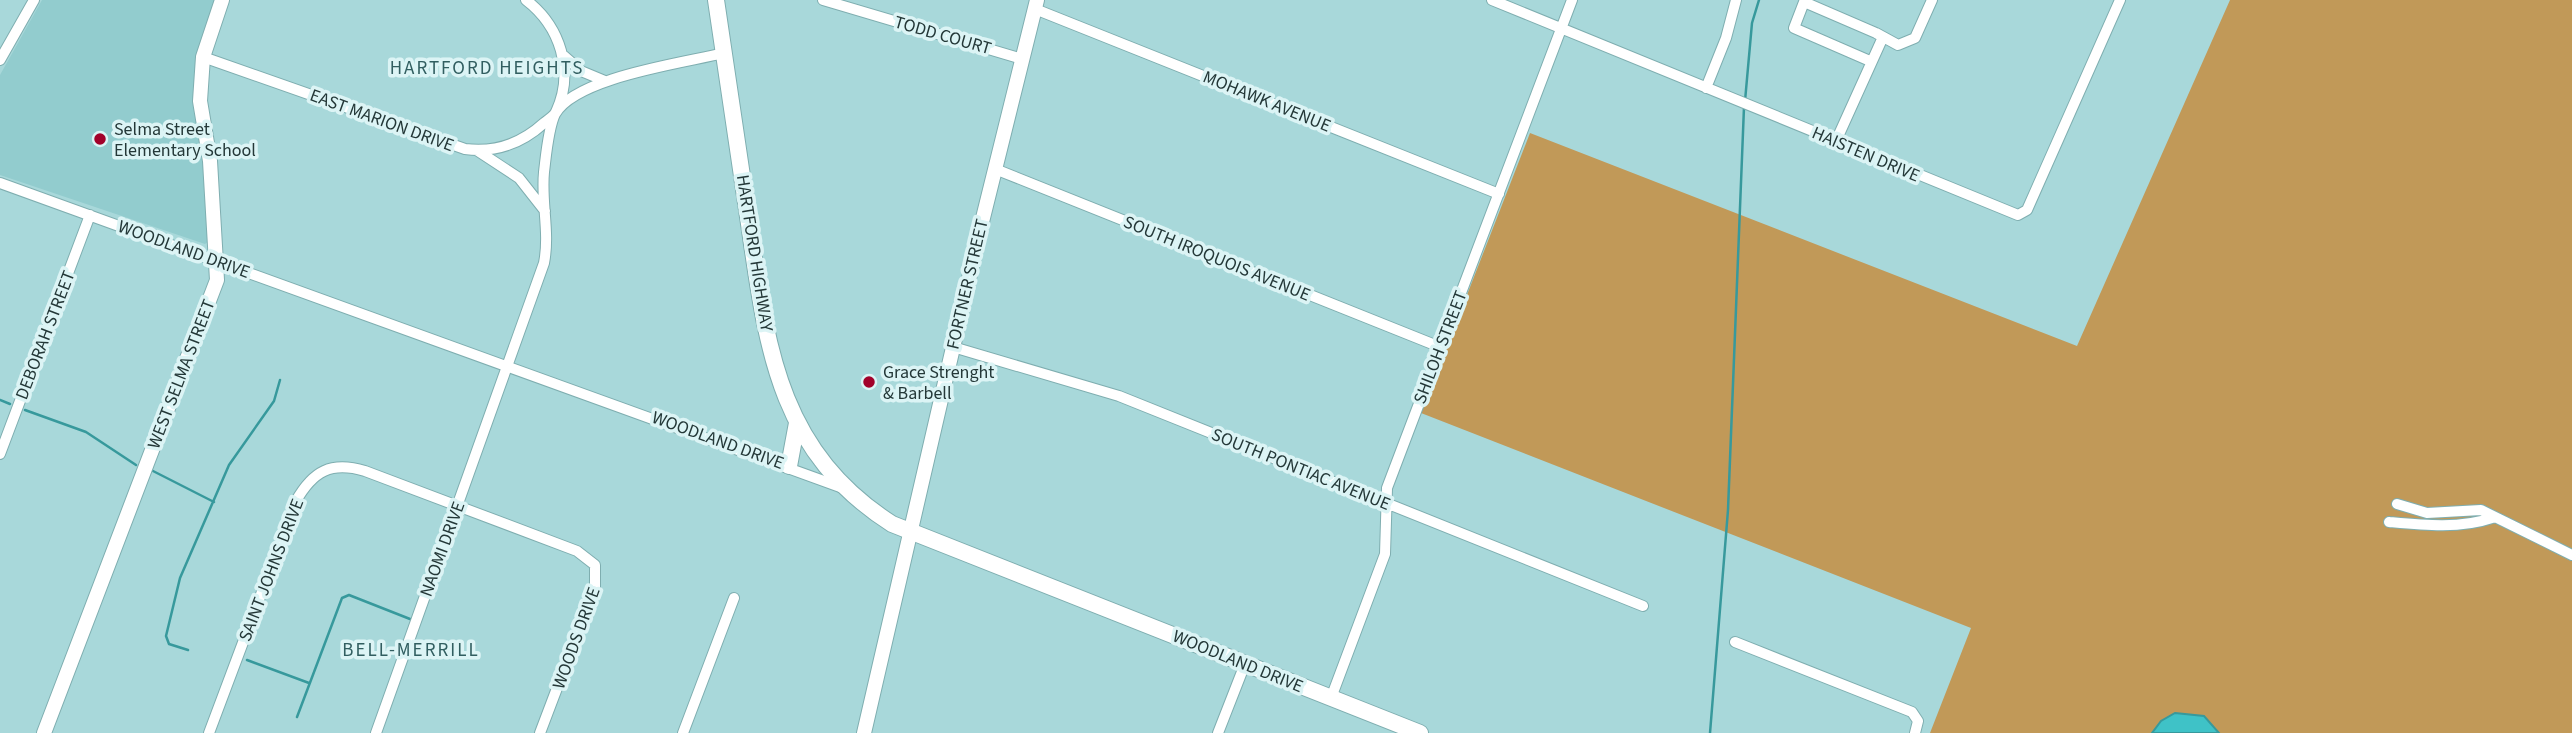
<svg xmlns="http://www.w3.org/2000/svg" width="2572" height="733" font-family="'Source Sans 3',sans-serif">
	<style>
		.built { fill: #92ccce }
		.grass { fill: #c19958 }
		.water { fill: #3fc2c7; stroke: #37999c; stroke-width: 2 }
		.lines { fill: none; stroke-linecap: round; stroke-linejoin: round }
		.stream { stroke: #37999c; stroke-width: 2.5 }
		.minor-casing { stroke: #7faeb0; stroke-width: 12 }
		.tertiary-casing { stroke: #7faeb0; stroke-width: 16 }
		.secondary-casing { stroke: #7faeb0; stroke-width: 18 }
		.minor { stroke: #fff; stroke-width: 10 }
		.tertiary { stroke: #fff; stroke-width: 14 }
		.secondary { stroke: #fff; stroke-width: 16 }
		.poi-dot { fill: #a2012a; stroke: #dcf4f5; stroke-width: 2.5 }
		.labels { text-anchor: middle; stroke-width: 7; stroke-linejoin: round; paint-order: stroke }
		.street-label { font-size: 18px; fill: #243838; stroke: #dcf4f5 }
		.poi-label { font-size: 18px; fill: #243838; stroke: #dcf4f5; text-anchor: start }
		.neighbourhood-label { font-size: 19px; letter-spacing: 2px; fill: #315e60; stroke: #dcf4f5 }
	</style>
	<rect width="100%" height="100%" fill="#a8d8da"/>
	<path class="built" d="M 42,0 L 216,0 L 198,53 L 194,76 L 195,110 L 205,168 L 209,241 L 205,244 L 0,175 L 0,75 Z"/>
	<path class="grass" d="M 2230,0 L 2572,0 L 2572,733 L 1930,733 L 1971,628 L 1421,413 L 1530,133 L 2077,346 Z"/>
	<path class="water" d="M 2175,713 L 2204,716 L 2219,733 L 2152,733 L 2161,721 Z"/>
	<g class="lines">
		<path class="stream" d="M 1745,101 L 1752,23 L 1759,0
			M 0,400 L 10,404
			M 25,410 L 86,432 L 136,465
			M 153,471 L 214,502
			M 188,650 L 169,644 L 166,636 L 180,578 L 229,465 L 274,401 L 280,380
			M 247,660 L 309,683
			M 297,717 L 342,598 L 349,595 L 410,619
			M 1710,733 L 1728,510 L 1744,107"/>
		<g class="minor-casing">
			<path id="minor" d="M 823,0 L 1022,59
				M 1492,0 L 2018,215 L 2027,210 L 2120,0
				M 1035,9 L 1499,194
				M 564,56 L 581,71 L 605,81
				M 203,57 L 465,149 C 496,153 521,144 544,123 C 548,120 554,116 556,112 C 575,71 560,26 526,0
				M 0,60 L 34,0
				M 1870,61 L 1794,28 L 1804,2 L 1876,33 L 1898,45 L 1915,38 L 1932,0
				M 1706,88 L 1726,38 L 1736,0
				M 1836,141 L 1883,37
				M 478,151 L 519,178 L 545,211
				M 995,169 L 1440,347
				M 0,183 L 843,488
				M 953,347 L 1119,396 L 1643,606
				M 0,454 L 90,215
				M 2397,504 L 2427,513 L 2481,510 L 2572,555
				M 2389,522 C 2422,525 2460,529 2492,518
				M 1735,642 L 1912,712 L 1918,721 L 1915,733
				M 1331,698 L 1385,554 L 1387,488 L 1572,0
				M 209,733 L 296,501 C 313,471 331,461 365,471 L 577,551 L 595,565 L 595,588 L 540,733
				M 376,733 L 544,263 C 550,232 541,203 544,172 C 546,156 548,129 555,114 C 576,77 684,63 724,53
				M 683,733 L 734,598
				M 1218,733 L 1245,664"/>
		</g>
		<g class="tertiary-casing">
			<path id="tertiary" d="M 44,733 L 217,280 L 210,161 L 200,101 L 203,57 L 222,0
				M 864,733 L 982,222 L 1037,0"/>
		</g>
		<g class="secondary-casing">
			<path id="secondary" d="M 716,0 C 726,70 737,140 747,210 C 766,337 773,448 892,524 L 1420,733
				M 789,466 L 797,423"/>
		</g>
		<use href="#minor" class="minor"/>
		<use href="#tertiary" class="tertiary"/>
		<use href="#secondary" class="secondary"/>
	</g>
	<g class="poi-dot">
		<circle cx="100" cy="139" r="7"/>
		<circle cx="869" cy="382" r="7"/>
	</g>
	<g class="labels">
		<g class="street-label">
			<text transform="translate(943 35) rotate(16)" y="6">TODD COURT</text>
			<text transform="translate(1267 101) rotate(22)" y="6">MOHAWK AVENUE</text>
			<text transform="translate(382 120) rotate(20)" y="6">EAST MARION DRIVE</text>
			<text transform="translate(1866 154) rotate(23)" y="6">HAISTEN DRIVE</text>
			<text transform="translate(184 249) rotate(20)" y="6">WOODLAND DRIVE</text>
			<text transform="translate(755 253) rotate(81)" y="6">HARTFORD HIGHWAY</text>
			<text transform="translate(1217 258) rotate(22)" y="6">SOUTH IROQUOIS AVENUE</text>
			<text transform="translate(967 284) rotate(-77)" y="6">FORTNER STREET</text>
			<text transform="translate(45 335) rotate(-69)" y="6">DEBORAH STREET</text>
			<text transform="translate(1440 347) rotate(-69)" y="6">SHILOH STREET</text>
			<text transform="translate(181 374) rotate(-69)" y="6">WEST SELMA STREET</text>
			<text transform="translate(718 440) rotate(20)" y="6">WOODLAND DRIVE</text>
			<text transform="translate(1301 469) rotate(22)" y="6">SOUTH PONTIAC AVENUE</text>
			<text transform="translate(442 549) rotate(-70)" y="6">NAOMI DRIVE</text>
			<text transform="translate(271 570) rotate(-69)" y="6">SAINT JOHNS DRIVE</text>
			<text transform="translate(576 638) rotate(-70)" y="6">WOODS DRIVE</text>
			<text transform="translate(1238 661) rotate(22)" y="6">WOODLAND DRIVE</text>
		</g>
		<g class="poi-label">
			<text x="114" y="135">Selma Street<tspan x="114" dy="21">Elementary School</tspan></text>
			<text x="883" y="378">Grace Strenght<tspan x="883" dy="21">&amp; Barbell</tspan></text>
		</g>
		<g class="neighbourhood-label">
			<text x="487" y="74">HARTFORD HEIGHTS</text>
			<text x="411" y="656">BELL-MERRILL</text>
		</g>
	</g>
</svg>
